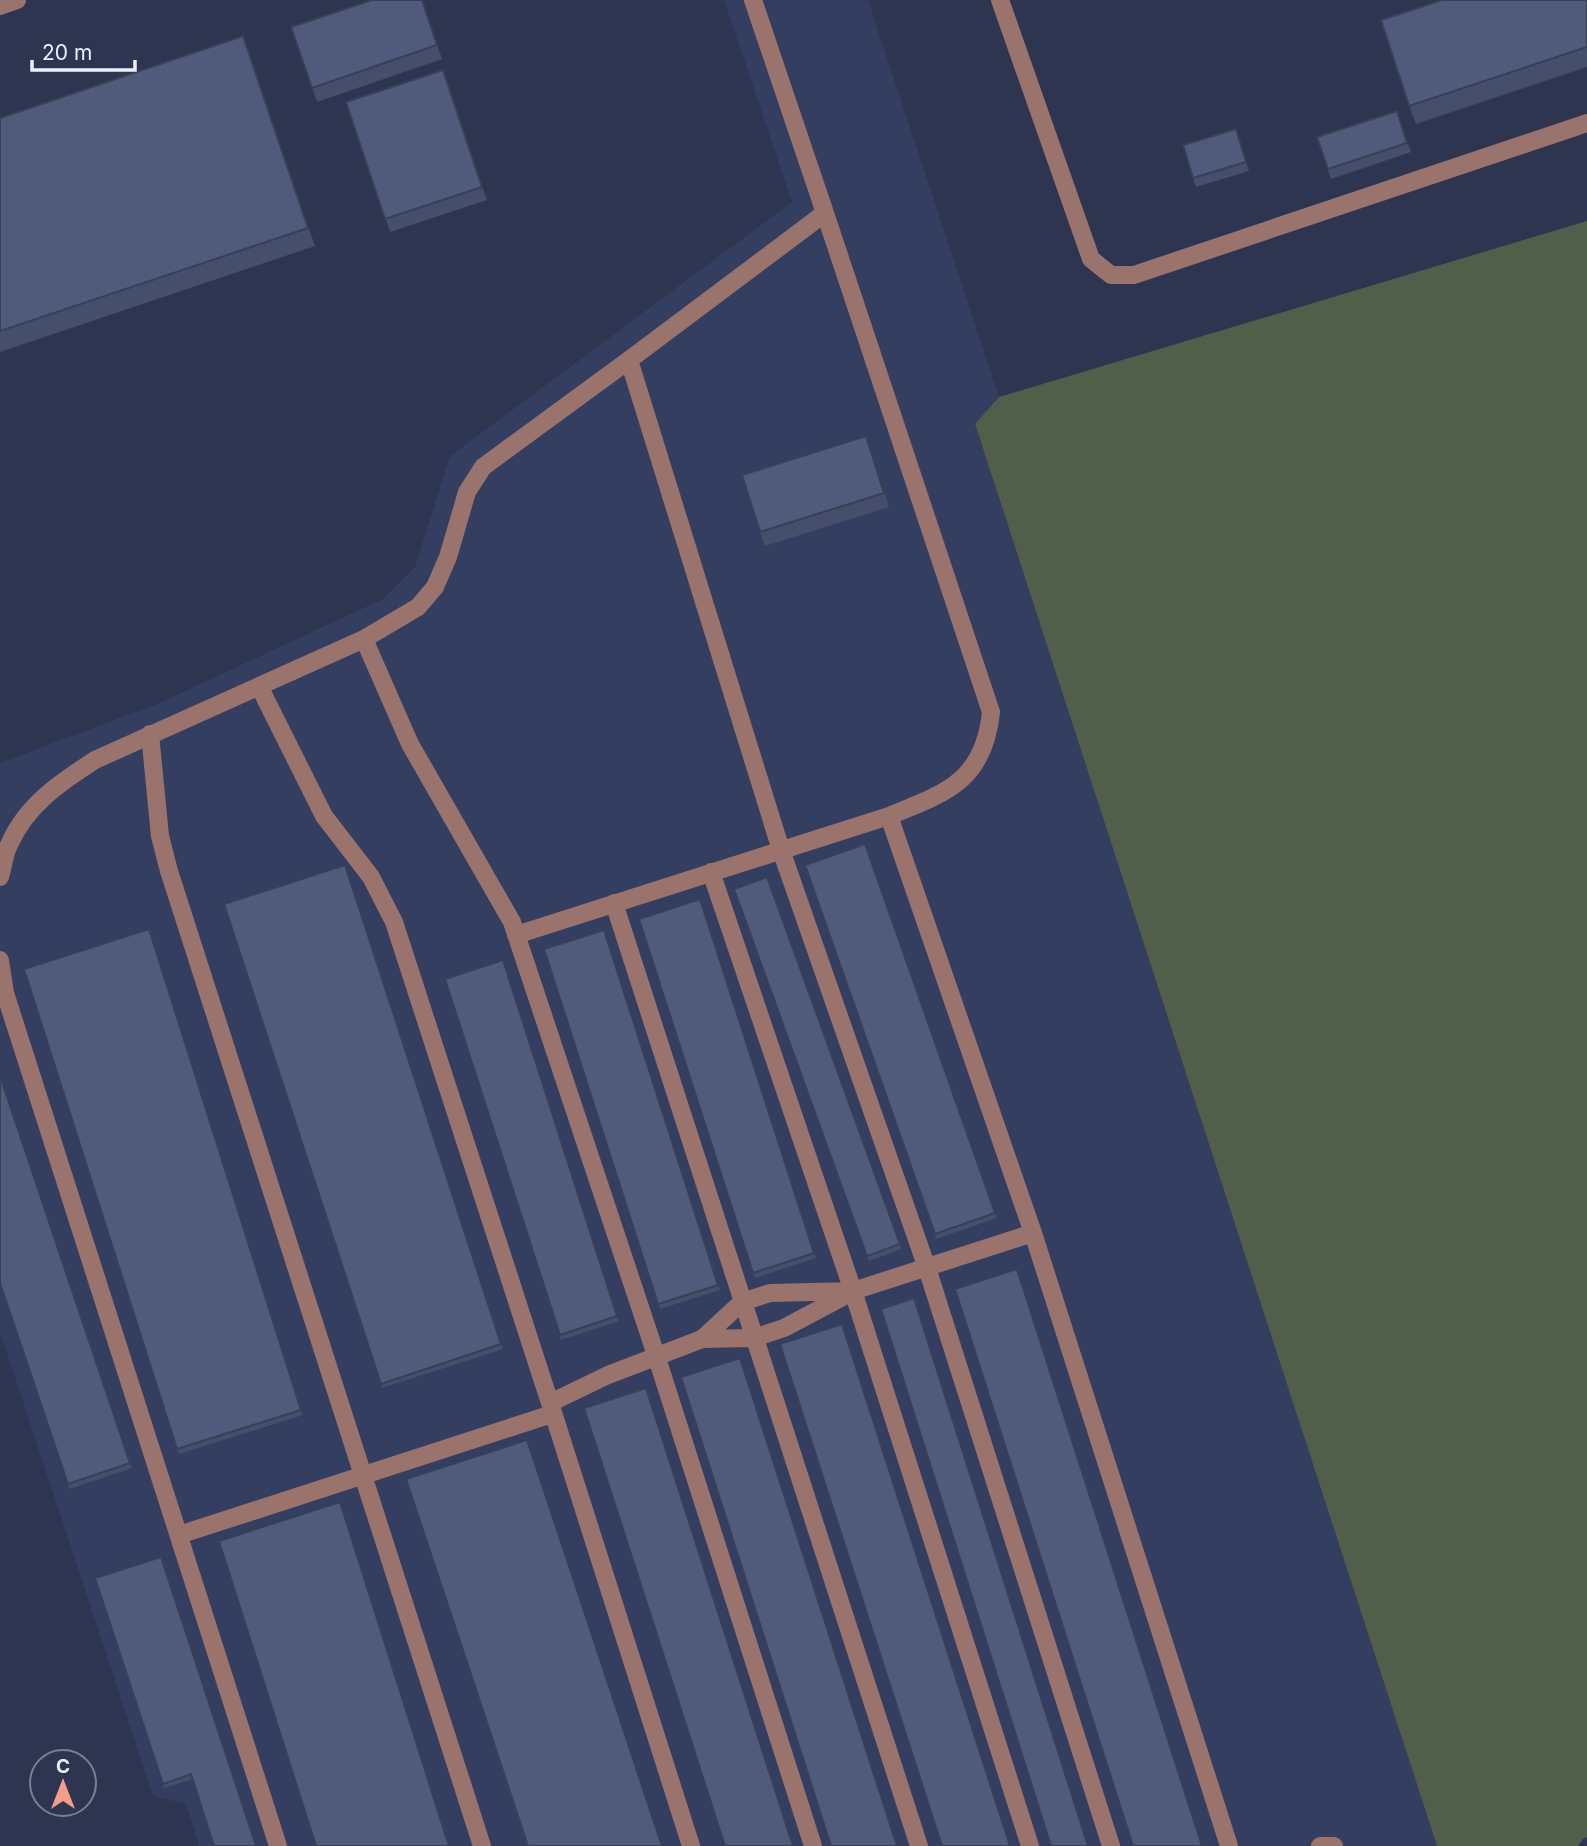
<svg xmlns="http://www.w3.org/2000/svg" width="1587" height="1846" font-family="Inter,sans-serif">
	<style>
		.built { fill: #343e60 }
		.green { fill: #515e49 }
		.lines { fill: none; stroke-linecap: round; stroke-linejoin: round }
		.minor { stroke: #9b736d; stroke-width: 18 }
		.wall { fill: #454e6b }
		.building { fill: #505b7c; stroke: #384057; stroke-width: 2 }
	</style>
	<rect width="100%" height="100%" fill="#2d3550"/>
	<path class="built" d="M 724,0 L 868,0 L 999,397 L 975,425 L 1437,1846 L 199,1846 L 186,1804 L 153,1796 L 0,1332 L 0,763 L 157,704 L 383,599 L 415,567 L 450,456 L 792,202 Z"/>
	<path class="green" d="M 1587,221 L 1587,1837 L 1583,1839 L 1578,1846 L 1437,1846 L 975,424 L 999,397 Z"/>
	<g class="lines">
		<path class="minor" d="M 1000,0 L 1091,259 L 1111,275 L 1134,275 L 1587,123
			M 0,6 L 17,0
			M 629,360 L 781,850 L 927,1268 L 1111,1846
			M 364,639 L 410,744 L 512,922 L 656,1355 L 813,1846
			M 259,686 L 324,816 L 371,877 L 394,922 L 550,1403 L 691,1846
			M 150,734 L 160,836 L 169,871 L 482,1846
			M 889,816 L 1033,1233 L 1229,1846
			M 711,872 L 853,1291 L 1030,1846
			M 0,877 C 3,867 4,855 9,845 C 26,805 61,782 95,760 L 364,639 L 418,607 L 435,587 L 448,557 L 467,492 L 483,467 L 629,360 L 825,213
			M 614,903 L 919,1846
			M 516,935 L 889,816 C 946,793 984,781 991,712 L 825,213 L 753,0
			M 0,960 L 5,993 L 278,1846
			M 702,1339 L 754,1338 L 784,1328 L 850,1293
			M 550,1403 L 608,1375 L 702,1339 L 742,1302 L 770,1293 L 853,1291 L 1033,1233
			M 179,1535 L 552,1414
			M 1320,1846 L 1334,1846"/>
	</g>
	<path class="wall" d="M 422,0 L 442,59 L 317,102 L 291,27 Z
		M 1587,0 L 1587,67 L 1416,124 L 1409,106 Z
		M 243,36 L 315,246 L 0,352 L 0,118 Z
		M 443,70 L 487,200 L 390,232 L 346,102 Z
		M 1397,111 L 1411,152 L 1331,179 L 1317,137 Z
		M 1236,129 L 1249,171 L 1196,187 L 1193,178 Z
		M 866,436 L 889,507 L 765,546 L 760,532 Z
		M 865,844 L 997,1218 L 936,1239 L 935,1234 Z
		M 345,865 L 503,1349 L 382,1388 L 224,904 Z
		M 767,877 L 902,1249 L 869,1261 L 734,889 Z
		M 700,899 L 816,1258 L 755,1278 L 639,919 Z
		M 149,929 L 303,1415 L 179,1454 L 24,969 Z
		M 604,930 L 720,1290 L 660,1309 L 544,949 Z
		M 503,960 L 619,1321 L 561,1340 L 445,979 Z
		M 0,1075 L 132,1468 L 69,1489 L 68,1484 Z
		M 95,1578 L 256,1846 L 193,1779 L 164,1788 Z"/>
	<path class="building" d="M 372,0 L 422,0 L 437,45 L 312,88 L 291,27 Z
		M 1442,0 L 1587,0 L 1587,47 L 1409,106 L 1381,20 Z
		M 243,36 L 308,228 L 0,331 L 0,118 Z
		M 443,70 L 482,187 L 385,219 L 346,102 Z
		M 1397,111 L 1407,143 L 1328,169 L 1317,137 Z
		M 1236,129 L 1246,162 L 1193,178 L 1183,145 Z
		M 866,436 L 884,493 L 760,532 L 742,475 Z
		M 865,844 L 995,1213 L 935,1234 L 805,865 Z
		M 345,865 L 501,1344 L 381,1384 L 224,904 Z
		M 767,877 L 900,1244 L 867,1256 L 734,889 Z
		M 700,899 L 814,1253 L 753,1273 L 639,919 Z
		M 149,929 L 301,1410 L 177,1449 L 24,969 Z
		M 604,930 L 718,1285 L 658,1304 L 544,949 Z
		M 503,960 L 617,1316 L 560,1335 L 445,979 Z
		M 0,1076 L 130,1463 L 68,1484 L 0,1283 Z
		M 1017,1269 L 1202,1846 L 1133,1846 L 955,1289 Z
		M 914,1298 L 1088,1846 L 1051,1846 L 881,1309 Z
		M 842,1324 L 1010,1846 L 942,1846 L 780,1344 Z
		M 740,1358 L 897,1846 L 831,1846 L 681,1377 Z
		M 646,1388 L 793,1846 L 725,1846 L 584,1408 Z
		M 527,1440 L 662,1846 L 528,1846 L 406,1479 Z
		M 340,1502 L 449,1846 L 316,1846 L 219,1541 Z
		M 161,1557 L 256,1846 L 214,1846 L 191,1774 L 163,1784 L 95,1578 Z"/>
	<g transform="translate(63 1783)"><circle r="33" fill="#2d3550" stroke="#798096" stroke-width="2"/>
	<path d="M0-5L12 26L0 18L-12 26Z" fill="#f49e89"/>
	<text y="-10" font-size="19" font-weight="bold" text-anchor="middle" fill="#ebf0fe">С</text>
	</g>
	<path d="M32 60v10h103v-10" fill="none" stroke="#ebf0fe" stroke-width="3.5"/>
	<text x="42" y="60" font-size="21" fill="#ebf0fe" stroke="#2d3550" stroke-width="5" paint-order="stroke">20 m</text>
</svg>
